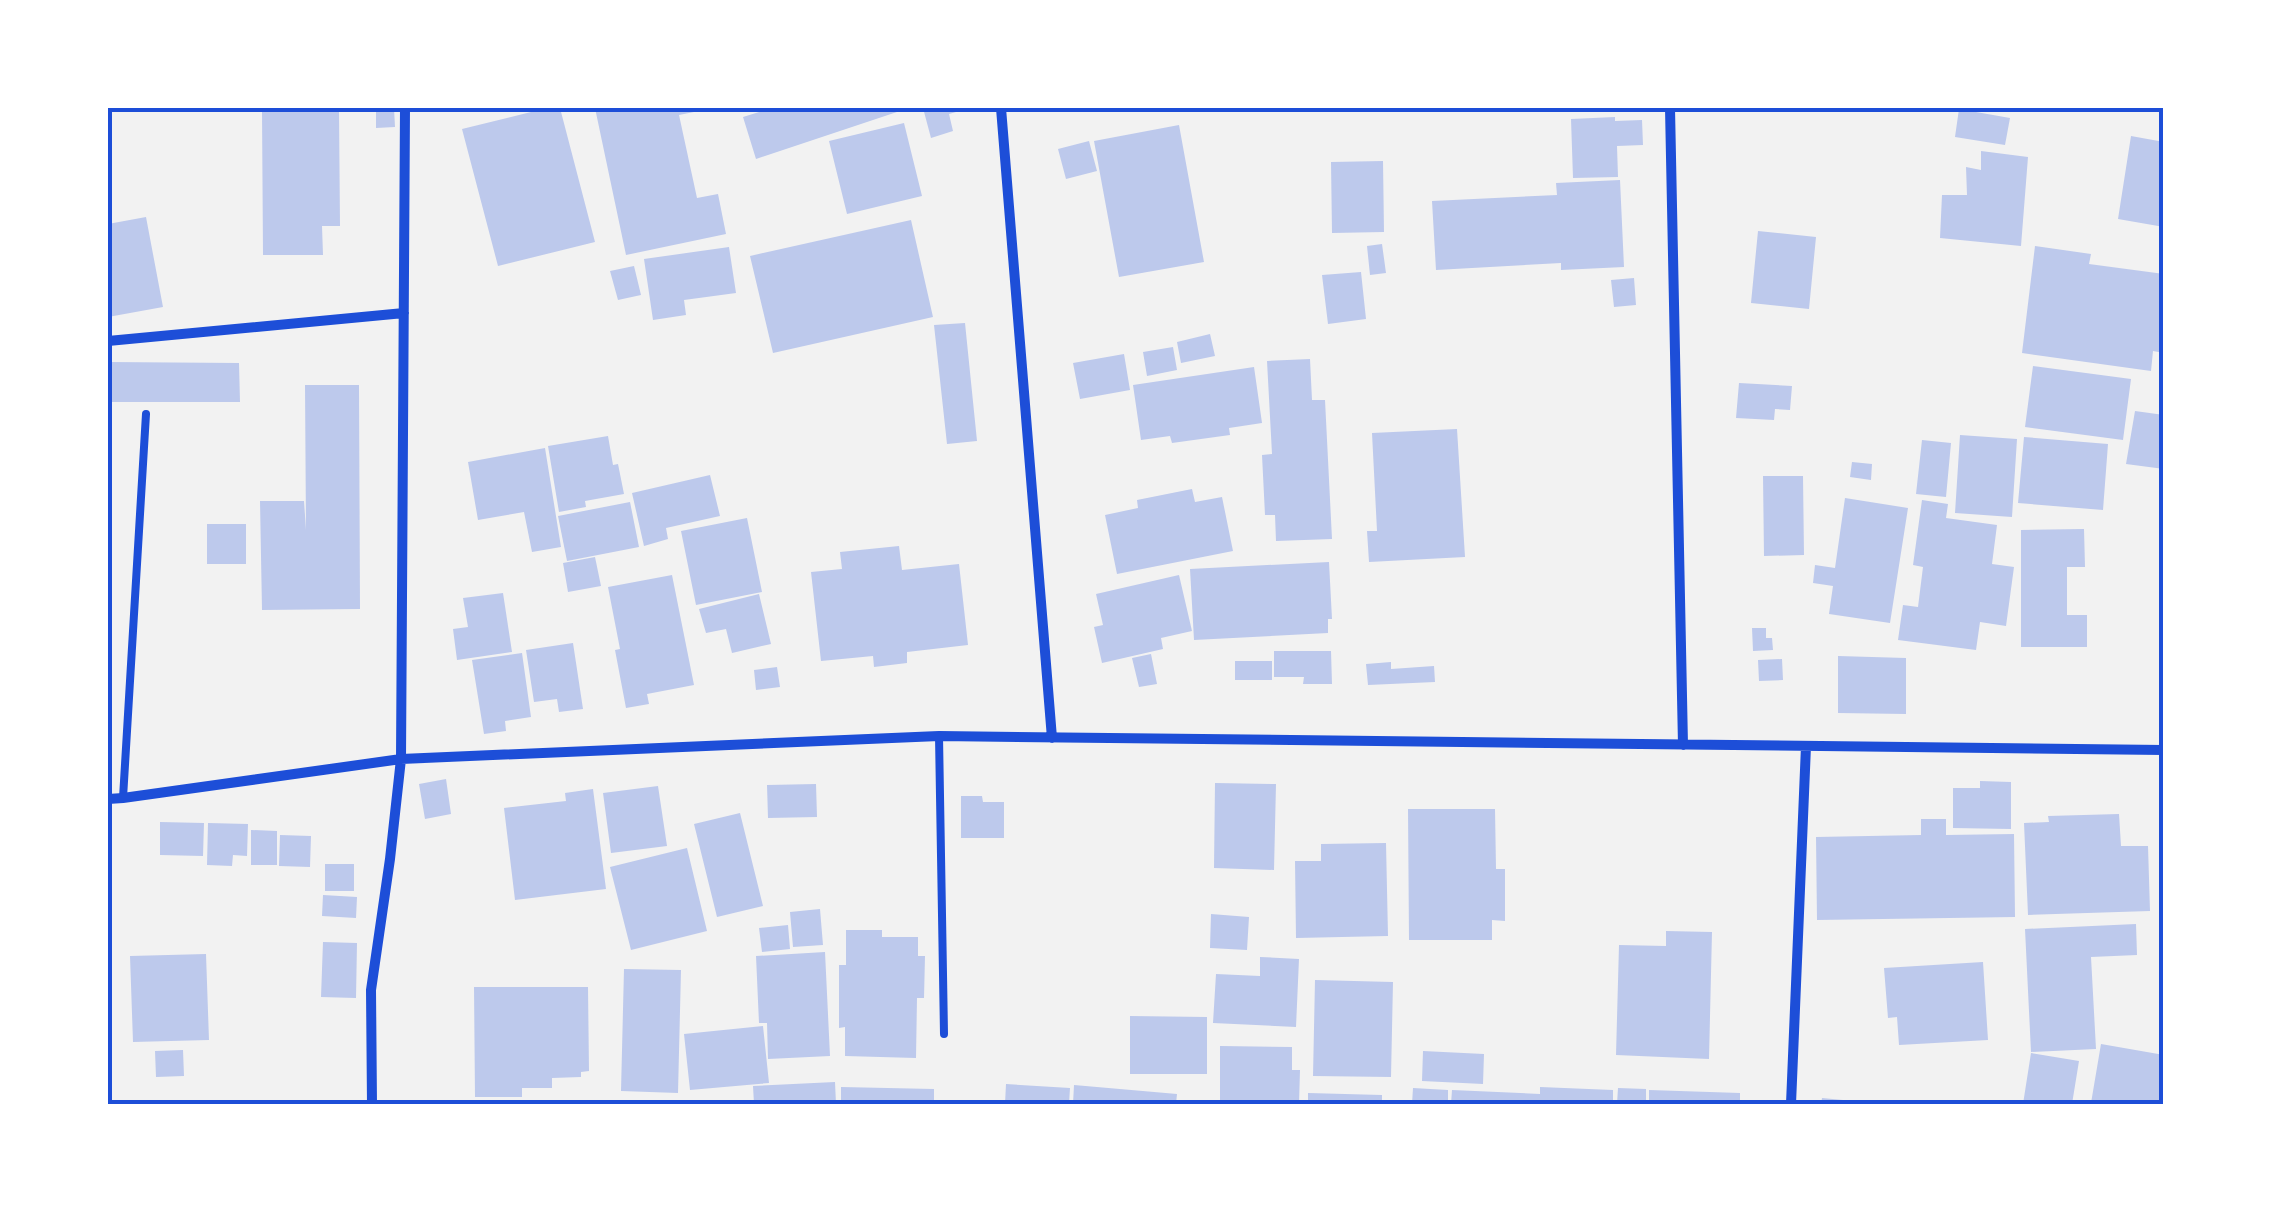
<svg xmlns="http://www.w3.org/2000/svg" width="2271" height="1212" font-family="Bitter,serif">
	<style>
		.building { fill: #bdc9ec }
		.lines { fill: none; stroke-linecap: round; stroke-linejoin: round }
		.service { stroke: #1d4ed8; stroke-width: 8 }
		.minor { stroke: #1d4ed8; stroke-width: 10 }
		.neatline { fill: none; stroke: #1d4ed8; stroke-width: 4 }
	</style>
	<rect width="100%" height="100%" fill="#f2f2f2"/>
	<path class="building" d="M 376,108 L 394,108 L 395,127 L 376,128 Z
		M 547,108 L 560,108 L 595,242 L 498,266 L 462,129 Z
		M 595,108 L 698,108 L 699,111 L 679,115 L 697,198 L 718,194 L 726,234 L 626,255 Z
		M 772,108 L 899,108 L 900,111 L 756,159 L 743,117 Z
		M 923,108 L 955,108 L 956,112 L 949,114 L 953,131 L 931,138 Z
		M 1959,109 L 2010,118 L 2005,145 L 1955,137 Z
		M 262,111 L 339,111 L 340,226 L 322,226 L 323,255 L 263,255 Z
		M 1615,117 L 1615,121 L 1642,120 L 1643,145 L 1617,146 L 1618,177 L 1573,178 L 1571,119 Z
		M 904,123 L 922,196 L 847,214 L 829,141 Z
		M 1179,125 L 1204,262 L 1119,277 L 1094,141 Z
		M 2131,136 L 2164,142 L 2164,227 L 2118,219 Z
		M 1089,141 L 1097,171 L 1066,179 L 1058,149 Z
		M 1981,151 L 2028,157 L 2021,246 L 1940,238 L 1942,195 L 1967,195 L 1966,167 L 1981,170 Z
		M 1383,161 L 1384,232 L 1332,233 L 1331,162 Z
		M 1620,180 L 1624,267 L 1561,270 L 1561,263 L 1436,270 L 1432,201 L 1557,195 L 1556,183 Z
		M 146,217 L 163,307 L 108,317 L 108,224 Z
		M 911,220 L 933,317 L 773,353 L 750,256 Z
		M 1758,231 L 1816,237 L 1809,309 L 1751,303 Z
		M 1382,244 L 1386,273 L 1370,275 L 1367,246 Z
		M 2035,246 L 2091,254 L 2089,264 L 2164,274 L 2164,353 L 2153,351 L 2151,371 L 2022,353 Z
		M 729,247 L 736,293 L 684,300 L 686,315 L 653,320 L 644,259 Z
		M 634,266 L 641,295 L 618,300 L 610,271 Z
		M 1361,272 L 1366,319 L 1328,324 L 1322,275 Z
		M 1634,278 L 1636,305 L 1614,307 L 1611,280 Z
		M 965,323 L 977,441 L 947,444 L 934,325 Z
		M 1210,334 L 1215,356 L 1181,363 L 1177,342 Z
		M 1173,347 L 1177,370 L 1147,376 L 1143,352 Z
		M 1124,354 L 1130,390 L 1080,399 L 1073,363 Z
		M 1310,359 L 1312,400 L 1325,400 L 1332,539 L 1276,541 L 1275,515 L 1265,515 L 1262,455 L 1272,454 L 1267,361 Z
		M 108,362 L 239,363 L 240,402 L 108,402 Z
		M 2033,366 L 2131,379 L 2123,440 L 2025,427 Z
		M 1254,367 L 1262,423 L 1229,428 L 1230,435 L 1172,443 L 1170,436 L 1141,440 L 1133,385 Z
		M 1739,383 L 1792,386 L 1790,410 L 1775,409 L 1774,420 L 1736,418 Z
		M 305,385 L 359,385 L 360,609 L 262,610 L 260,501 L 304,501 L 306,530 Z
		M 2135,411 L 2164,415 L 2164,469 L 2126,464 Z
		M 1457,429 L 1465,557 L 1369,562 L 1367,531 L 1377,531 L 1372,433 Z
		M 1960,435 L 2017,439 L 2012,517 L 1955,513 Z
		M 608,436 L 613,465 L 618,464 L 624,494 L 585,501 L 586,507 L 559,512 L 548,446 Z
		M 2024,437 L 2108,444 L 2103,510 L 2018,503 Z
		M 1922,440 L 1951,443 L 1946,497 L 1916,494 Z
		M 545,448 L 561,547 L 532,552 L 524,512 L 478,520 L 468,462 Z
		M 1852,462 L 1872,464 L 1871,480 L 1850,477 Z
		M 710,475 L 720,516 L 666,528 L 668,539 L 644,546 L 632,493 Z
		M 1763,476 L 1803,476 L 1804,555 L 1764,556 Z
		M 1192,489 L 1195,502 L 1222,497 L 1233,551 L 1117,574 L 1105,515 L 1138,508 L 1137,500 Z
		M 1845,498 L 1908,508 L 1890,623 L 1829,614 L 1833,586 L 1813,583 L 1815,565 L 1835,568 Z
		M 1922,500 L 1948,504 L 1946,518 L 1997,525 L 1992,564 L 2014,567 L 2006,626 L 1980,622 L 1976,650 L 1898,640 L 1903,605 L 1918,607 L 1923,567 L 1913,565 Z
		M 630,502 L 639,547 L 567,561 L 558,516 Z
		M 747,518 L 762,592 L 696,605 L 681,531 Z
		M 207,524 L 246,524 L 246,564 L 207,564 Z
		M 2084,529 L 2085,567 L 2067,567 L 2067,615 L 2087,615 L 2087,647 L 2021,647 L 2021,530 Z
		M 899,546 L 902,570 L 959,564 L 968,645 L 907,652 L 907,663 L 874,667 L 873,656 L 821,661 L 811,572 L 842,569 L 840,552 Z
		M 595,557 L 601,586 L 568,592 L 563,563 Z
		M 1329,562 L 1332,619 L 1328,619 L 1328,633 L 1194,640 L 1190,569 Z
		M 672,575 L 694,685 L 647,694 L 649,704 L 626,708 L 615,650 L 620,649 L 608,587 Z
		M 1179,575 L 1192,631 L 1161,638 L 1163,649 L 1102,663 L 1094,627 L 1103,625 L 1096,594 Z
		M 503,593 L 512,652 L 457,660 L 453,629 L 468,627 L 463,598 Z
		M 759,594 L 771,644 L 732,653 L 726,629 L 706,633 L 699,609 Z
		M 1752,628 L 1766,628 L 1766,638 L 1772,638 L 1773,650 L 1753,651 Z
		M 573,643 L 583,709 L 559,712 L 557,699 L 534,702 L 526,650 Z
		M 1274,651 L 1331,651 L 1332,684 L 1303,684 L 1304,677 L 1274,677 Z
		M 522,653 L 531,717 L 505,721 L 506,731 L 484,734 L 472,660 Z
		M 1151,654 L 1157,684 L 1139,687 L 1132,658 Z
		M 1838,656 L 1906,658 L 1906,714 L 1838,713 Z
		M 1782,659 L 1783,680 L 1759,681 L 1758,660 Z
		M 1235,661 L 1272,661 L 1272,680 L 1235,680 Z
		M 1391,662 L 1391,669 L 1434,666 L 1435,682 L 1368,685 L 1366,664 Z
		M 777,667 L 780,687 L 756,690 L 754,670 Z
		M 446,779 L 451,814 L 425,819 L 419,784 Z
		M 1980,781 L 2011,782 L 2011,829 L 1953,828 L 1953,788 L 1980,788 Z
		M 1215,783 L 1276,784 L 1274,870 L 1214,868 Z
		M 816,784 L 817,817 L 768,818 L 767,785 Z
		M 658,786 L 667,846 L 611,853 L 603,793 Z
		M 593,789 L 606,889 L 515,900 L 504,808 L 566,801 L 565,793 Z
		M 961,796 L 982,796 L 983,802 L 1004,802 L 1004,838 L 961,838 Z
		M 1408,809 L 1495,809 L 1496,869 L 1505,869 L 1505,921 L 1492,920 L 1492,940 L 1409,940 Z
		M 740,813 L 763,906 L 717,917 L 694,824 Z
		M 2119,814 L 2121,846 L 2148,846 L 2150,911 L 2028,915 L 2024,823 L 2049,822 L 2048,816 Z
		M 1921,819 L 1946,819 L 1946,835 L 2014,834 L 2015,917 L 1817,920 L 1816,837 L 1921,835 Z
		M 160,822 L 204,823 L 203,856 L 160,855 Z
		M 208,823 L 248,824 L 247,856 L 233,855 L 232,866 L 207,865 Z
		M 251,830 L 277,831 L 277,865 L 251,865 Z
		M 280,835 L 311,836 L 310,867 L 279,866 Z
		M 1386,843 L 1388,936 L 1296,938 L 1295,861 L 1321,861 L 1321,844 Z
		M 687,848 L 707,931 L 631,950 L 610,867 Z
		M 325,864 L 354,864 L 354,891 L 325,891 Z
		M 323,895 L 357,897 L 356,918 L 322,916 Z
		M 820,909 L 823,945 L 793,947 L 790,912 Z
		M 1211,914 L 1249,917 L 1247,950 L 1210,948 Z
		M 2136,924 L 2137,955 L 2091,957 L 2096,1049 L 2031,1052 L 2025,929 Z
		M 788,925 L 790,949 L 762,952 L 759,928 Z
		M 846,930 L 882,930 L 882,937 L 918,937 L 918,956 L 925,956 L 924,998 L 917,998 L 916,1058 L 845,1056 L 845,1027 L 839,1028 L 839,965 L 846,965 Z
		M 1666,931 L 1712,932 L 1709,1059 L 1616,1055 L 1619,945 L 1666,946 Z
		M 323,942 L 357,943 L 356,998 L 321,997 Z
		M 825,952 L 830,1056 L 768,1059 L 767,1023 L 759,1023 L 756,956 Z
		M 206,954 L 209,1040 L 133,1042 L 130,956 Z
		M 1260,957 L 1299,959 L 1296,1027 L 1213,1023 L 1216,974 L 1260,976 Z
		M 1983,962 L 1988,1040 L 1899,1045 L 1897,1017 L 1888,1018 L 1884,968 Z
		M 624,969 L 681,970 L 678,1093 L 621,1091 Z
		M 1315,980 L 1393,982 L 1391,1077 L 1313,1076 Z
		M 474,987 L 588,987 L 589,1071 L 581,1072 L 581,1077 L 552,1078 L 552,1088 L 522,1088 L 522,1097 L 475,1097 Z
		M 1130,1016 L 1207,1017 L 1207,1074 L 1130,1074 Z
		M 763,1026 L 769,1083 L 690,1090 L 684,1034 Z
		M 2101,1044 L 2164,1055 L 2164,1104 L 2091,1103 Z
		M 1220,1046 L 1292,1047 L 1292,1070 L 1300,1070 L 1299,1104 L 1220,1104 Z
		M 183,1050 L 184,1076 L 156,1077 L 155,1051 Z
		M 1423,1051 L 1484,1054 L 1483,1084 L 1422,1081 Z
		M 2031,1053 L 2079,1061 L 2072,1104 L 2023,1104 Z
		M 835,1082 L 836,1104 L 754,1104 L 753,1086 Z
		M 1006,1084 L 1070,1088 L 1069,1104 L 1005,1104 Z
		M 1074,1085 L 1177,1094 L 1176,1104 L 1073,1104 Z
		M 841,1087 L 934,1089 L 934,1104 L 841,1104 Z
		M 1540,1087 L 1613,1090 L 1613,1104 L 1451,1104 L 1452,1090 L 1540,1094 Z
		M 1413,1088 L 1448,1090 L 1448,1104 L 1412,1104 Z
		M 1618,1088 L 1646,1089 L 1646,1104 L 1617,1104 Z
		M 1649,1090 L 1740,1093 L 1740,1104 L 1649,1104 Z
		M 1308,1093 L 1382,1095 L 1382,1104 L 1308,1104 Z
		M 1822,1098 L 1864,1102 L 1864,1104 L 1821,1104 Z"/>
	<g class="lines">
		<path class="service" d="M 939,736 L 944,1034
			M 123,798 L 146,414"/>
		<path class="minor" d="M 1001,108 L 1052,738
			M 1670,108 L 1683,745
			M 108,341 L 404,313
			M 108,799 L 123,798 L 401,759 L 939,736 L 2164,750
			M 372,1104 L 371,990 L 390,859 L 401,759 L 405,108
			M 1791,1104 L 1806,746"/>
	</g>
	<rect width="2271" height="1212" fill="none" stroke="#ffffff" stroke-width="220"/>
	<rect x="110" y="110" width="2051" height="992" class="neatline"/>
</svg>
